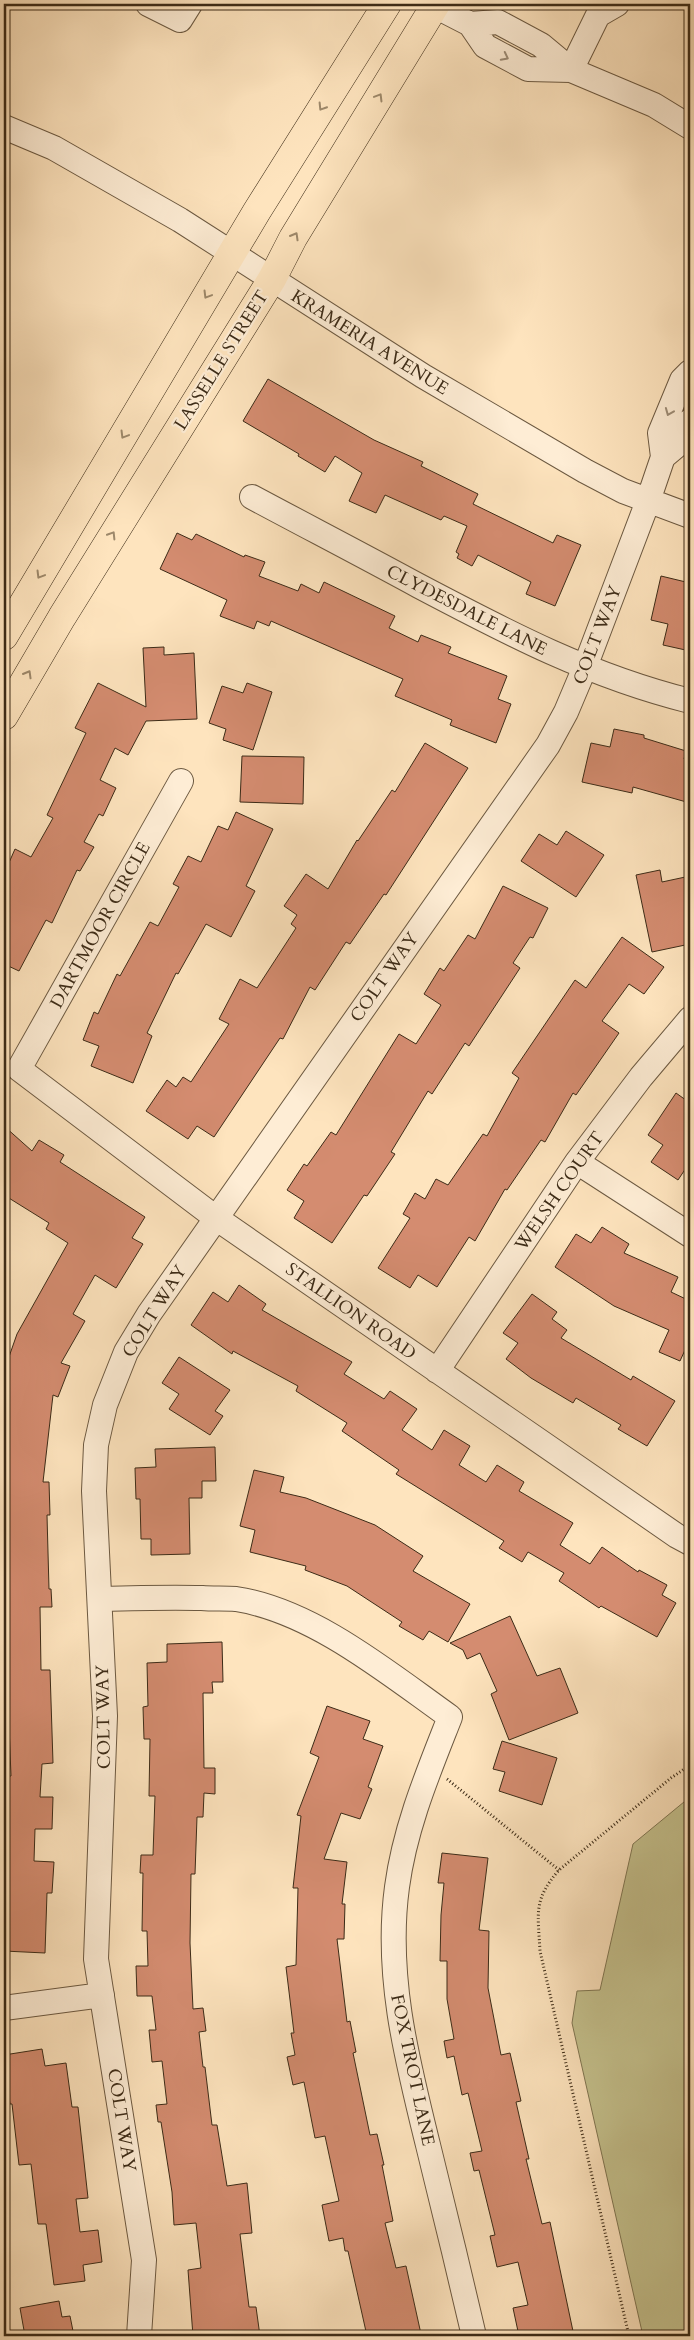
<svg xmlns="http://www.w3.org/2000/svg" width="694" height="2340" font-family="Cardo,serif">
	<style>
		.green { fill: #c5c28e; stroke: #807652 }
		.building { fill: #d48c70; stroke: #3c2b17 }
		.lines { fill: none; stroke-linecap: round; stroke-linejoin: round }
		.minor-casing { stroke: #6c5941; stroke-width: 26 }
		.major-casing { stroke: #3c2b17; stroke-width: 29 }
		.path { stroke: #3c2b17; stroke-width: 3; stroke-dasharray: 1 2.5; stroke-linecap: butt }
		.minor { stroke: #feedd5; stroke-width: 24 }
		.major { stroke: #fee4be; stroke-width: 28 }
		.oneway { stroke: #9d8c76 }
		.oneway2 { stroke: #9d886a }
		.labels { text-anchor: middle; stroke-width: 4.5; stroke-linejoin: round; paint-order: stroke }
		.street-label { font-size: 18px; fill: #3c2b17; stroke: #feedd5 }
	</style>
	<rect width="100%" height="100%" fill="#fee4be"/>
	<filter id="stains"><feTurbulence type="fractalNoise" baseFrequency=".004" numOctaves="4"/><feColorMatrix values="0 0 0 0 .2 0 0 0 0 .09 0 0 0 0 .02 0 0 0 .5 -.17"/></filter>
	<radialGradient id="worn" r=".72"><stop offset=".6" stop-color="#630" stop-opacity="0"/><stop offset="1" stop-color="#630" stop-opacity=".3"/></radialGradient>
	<path class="green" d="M 690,1797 L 690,2336 L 643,2336 L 572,2023 L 577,1991 L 600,1990 L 633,1844 Z"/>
	<path class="building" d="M 268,379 L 374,440 L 423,462 L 421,466 L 478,494 L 473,504 L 553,543 L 557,535 L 581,545 L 555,606 L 526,594 L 531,582 L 478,555 L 472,566 L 457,558 L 459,554 L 456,552 L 467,526 L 444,516 L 441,520 L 385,495 L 376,513 L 349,501 L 362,473 L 335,456 L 325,472 L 298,456 L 299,454 L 243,421 Z
		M 177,533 L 192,540 L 196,534 L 244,557 L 245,555 L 265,562 L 259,576 L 298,591 L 301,584 L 319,593 L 324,582 L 395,616 L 389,628 L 418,642 L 421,635 L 451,647 L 448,653 L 507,676 L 498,699 L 511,704 L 496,743 L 450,725 L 452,720 L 395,696 L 403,679 L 271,621 L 269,626 L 257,621 L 254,629 L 220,616 L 227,600 L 160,569 Z
		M 661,576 L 690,583 L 690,651 L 663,645 L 668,624 L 651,620 Z
		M 164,647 L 164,655 L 194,653 L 197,719 L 146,721 L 128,755 L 115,748 L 100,780 L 116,788 L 103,816 L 99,814 L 84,842 L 94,847 L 80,871 L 77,870 L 52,923 L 46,920 L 19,971 L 4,964 L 4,874 L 15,849 L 31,857 L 53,818 L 47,815 L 86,733 L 75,728 L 98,683 L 146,707 L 143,648 Z
		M 247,683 L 272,692 L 253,750 L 223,740 L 226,729 L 209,723 L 222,686 L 243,693 Z
		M 614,729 L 644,735 L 644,738 L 686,751 L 684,759 L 690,761 L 690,803 L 633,787 L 632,793 L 582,782 L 591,743 L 610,747 Z
		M 425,743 L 468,768 L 386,895 L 384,894 L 350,944 L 346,942 L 315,990 L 310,987 L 283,1039 L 280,1038 L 214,1137 L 197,1126 L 188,1139 L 146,1111 L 167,1080 L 176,1087 L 183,1077 L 191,1082 L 229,1024 L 219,1019 L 240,979 L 257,988 L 296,928 L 291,924 L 297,915 L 284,906 L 306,874 L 328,889 L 357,840 L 358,841 L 392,790 L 395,792 Z
		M 242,756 L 304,757 L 303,804 L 240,802 Z
		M 236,812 L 273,829 L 246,886 L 255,891 L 231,937 L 206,924 L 178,974 L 176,973 L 147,1033 L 152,1036 L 133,1083 L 91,1066 L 99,1046 L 83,1040 L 94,1012 L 98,1014 L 117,974 L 120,976 L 150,922 L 158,926 L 179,887 L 173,884 L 188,856 L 201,862 L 218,826 L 228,830 Z
		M 566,831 L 604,855 L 576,897 L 521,861 L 539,834 L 557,845 Z
		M 660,870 L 662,882 L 690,876 L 690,944 L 652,952 L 636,875 Z
		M 503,886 L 548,908 L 533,938 L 530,937 L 513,963 L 520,968 L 469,1046 L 465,1043 L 432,1094 L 428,1091 L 391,1152 L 395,1154 L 367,1196 L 364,1195 L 332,1243 L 294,1218 L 304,1201 L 287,1190 L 304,1164 L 307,1166 L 331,1132 L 336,1135 L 399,1034 L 416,1044 L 441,1005 L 424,994 L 440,968 L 444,971 L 468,935 L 475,939 Z
		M 622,937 L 664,967 L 644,994 L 629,984 L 602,1021 L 619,1033 L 576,1095 L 573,1093 L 545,1142 L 541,1140 L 507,1190 L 505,1189 L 475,1241 L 469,1237 L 437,1287 L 418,1275 L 410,1288 L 378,1268 L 410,1218 L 403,1214 L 415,1193 L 425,1199 L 436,1179 L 448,1185 L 483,1134 L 487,1136 L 519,1078 L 512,1073 L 575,980 L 586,988 Z
		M 676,1093 L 690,1103 L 690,1162 L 678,1180 L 651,1162 L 663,1145 L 648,1135 Z
		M 4,1126 L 32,1151 L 39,1140 L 64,1155 L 60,1162 L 145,1217 L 132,1238 L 143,1244 L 116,1288 L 95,1275 L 73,1314 L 85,1321 L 61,1363 L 70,1366 L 58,1397 L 53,1395 L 43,1482 L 49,1482 L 50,1515 L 47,1515 L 49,1589 L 51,1589 L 52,1607 L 40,1607 L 41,1670 L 50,1670 L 53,1763 L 42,1764 L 40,1797 L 53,1797 L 52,1829 L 35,1829 L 34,1861 L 54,1862 L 52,1893 L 47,1893 L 45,1953 L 4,1951 L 4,1776 L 11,1776 L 8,1700 L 4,1701 L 4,1371 L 17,1334 L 68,1243 L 46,1229 L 49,1223 L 4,1195 Z
		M 602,1227 L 629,1244 L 624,1253 L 678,1277 L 671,1292 L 690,1301 L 690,1353 L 685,1350 L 680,1361 L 659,1352 L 669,1330 L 614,1306 L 555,1267 L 576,1234 L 591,1243 Z
		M 239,1285 L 266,1304 L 262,1310 L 352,1362 L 344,1374 L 384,1399 L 390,1391 L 417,1409 L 402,1430 L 432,1450 L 444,1430 L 470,1446 L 459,1465 L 486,1482 L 497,1465 L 524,1482 L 519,1491 L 573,1523 L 560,1545 L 590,1564 L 602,1547 L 638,1572 L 639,1570 L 667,1585 L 662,1595 L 676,1603 L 657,1637 L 601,1606 L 599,1608 L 559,1581 L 564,1573 L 528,1552 L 522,1562 L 499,1548 L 504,1541 L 396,1474 L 399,1470 L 342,1431 L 347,1423 L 296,1391 L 298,1386 L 233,1351 L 232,1354 L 191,1325 L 213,1292 L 228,1302 Z
		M 532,1294 L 557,1312 L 552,1319 L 567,1330 L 561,1338 L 631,1380 L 633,1376 L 675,1401 L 647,1446 L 618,1429 L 621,1425 L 576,1398 L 573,1403 L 531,1378 L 506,1359 L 518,1343 L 503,1333 Z
		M 179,1357 L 230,1390 L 215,1411 L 223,1416 L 210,1435 L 169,1409 L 179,1394 L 162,1383 Z
		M 215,1447 L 216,1481 L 202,1481 L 202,1498 L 189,1498 L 190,1554 L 151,1555 L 151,1539 L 141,1539 L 140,1499 L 136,1499 L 135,1468 L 156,1467 L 155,1449 Z
		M 254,1470 L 284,1477 L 280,1492 L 306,1498 L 375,1525 L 423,1556 L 413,1571 L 470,1604 L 448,1642 L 429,1631 L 423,1640 L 399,1626 L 402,1622 L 347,1586 L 305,1570 L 306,1566 L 250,1552 L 255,1530 L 240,1526 Z
		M 510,1616 L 537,1676 L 560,1668 L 578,1713 L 509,1740 L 491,1694 L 497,1691 L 480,1653 L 467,1659 L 463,1650 L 450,1643 Z
		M 222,1642 L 223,1682 L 212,1682 L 213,1693 L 203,1693 L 204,1768 L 215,1768 L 215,1794 L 204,1793 L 203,1817 L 197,1817 L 195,1874 L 191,1874 L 190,1943 L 193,2009 L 203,2008 L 206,2031 L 199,2032 L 203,2067 L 205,2067 L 212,2125 L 217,2125 L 227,2186 L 247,2183 L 252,2233 L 240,2234 L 249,2307 L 256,2307 L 260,2336 L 193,2336 L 188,2270 L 201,2268 L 196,2223 L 174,2225 L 172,2192 L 161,2122 L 158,2122 L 156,2105 L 167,2104 L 162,2061 L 152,2062 L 149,2030 L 156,2030 L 152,1996 L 137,1996 L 136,1966 L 148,1966 L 147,1931 L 142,1931 L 143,1873 L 140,1873 L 141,1855 L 153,1855 L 155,1796 L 149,1796 L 150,1739 L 144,1739 L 143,1707 L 148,1706 L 147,1663 L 167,1662 L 167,1644 Z
		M 327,1706 L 370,1721 L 363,1739 L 383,1746 L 368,1787 L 372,1789 L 360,1819 L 341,1813 L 324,1859 L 347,1862 L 342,1904 L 345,1904 L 344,1939 L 337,1939 L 347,2022 L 350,2021 L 356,2052 L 353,2053 L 370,2135 L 377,2134 L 384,2165 L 382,2165 L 393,2221 L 385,2223 L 396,2268 L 406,2266 L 421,2334 L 410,2336 L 367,2336 L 348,2251 L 345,2251 L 343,2238 L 329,2241 L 322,2205 L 339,2201 L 325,2136 L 315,2138 L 304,2082 L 293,2085 L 287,2057 L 295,2055 L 291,2033 L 294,2033 L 286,1967 L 296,1965 L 298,1888 L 293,1888 L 301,1816 L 297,1815 L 319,1757 L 310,1753 Z
		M 502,1741 L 557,1758 L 542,1805 L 499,1791 L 505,1772 L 493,1769 Z
		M 442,1853 L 488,1858 L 479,1930 L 489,1931 L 488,1988 L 501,2055 L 510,2053 L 521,2101 L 516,2102 L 529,2159 L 526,2159 L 542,2224 L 550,2222 L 574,2336 L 519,2336 L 513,2308 L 528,2305 L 518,2262 L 497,2267 L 490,2236 L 495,2235 L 479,2170 L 474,2171 L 470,2153 L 482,2151 L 468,2093 L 462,2095 L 454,2056 L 447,2058 L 444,2041 L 454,2039 L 447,1999 L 447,1961 L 440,1961 L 441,1915 L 444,1883 L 438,1883 Z
		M 42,2049 L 45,2066 L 66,2063 L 72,2107 L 78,2107 L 88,2198 L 76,2199 L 80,2232 L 98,2230 L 102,2262 L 83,2265 L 85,2281 L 54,2285 L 46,2224 L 38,2224 L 31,2164 L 19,2165 L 12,2104 L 10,2104 L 7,2085 L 4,2086 L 4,2055 Z
		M 59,2301 L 62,2317 L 70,2316 L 74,2336 L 25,2336 L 20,2308 Z"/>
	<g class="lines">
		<g class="minor-casing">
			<path id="minor" d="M 148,4 L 180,20 L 190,4
				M 435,6 L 470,24 L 485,46 L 528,69 L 571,70
				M 470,24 L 498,22 L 541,45 L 571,70 L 654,105 L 690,127
				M 571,70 L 598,15 L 617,4
				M 4,127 L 54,148 L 180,220 L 423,376 L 585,471 L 623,491 L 690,516
				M 663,457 L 682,441 L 690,421
				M 252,497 C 308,527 364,556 419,586 C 510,634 590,676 690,701
				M 181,781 L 19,1069 L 216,1218 L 677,1536 L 690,1543
				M 577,1162 L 690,1235
				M 437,1371 L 577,1162 L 641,1077 L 690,1019
				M 100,1599 C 134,1598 168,1597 202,1598 C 213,1599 225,1598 236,1599 C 313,1611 388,1673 450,1717 C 428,1773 405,1827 397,1887 C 385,1975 407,2060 428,2145 C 444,2209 459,2272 474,2336
				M 4,2008 L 102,1995
				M 139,2336 L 144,2260 L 96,1959 L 105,1716 L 94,1491 L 96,1445 L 105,1405 L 126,1352 L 149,1314 L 548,745 L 566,712 L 585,667 L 648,501 L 663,457 L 660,433 L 682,380 L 690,372"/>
		</g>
		<g class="major-casing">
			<path id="major" d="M 4,636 L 257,211 L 387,4
				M 4,716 L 62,617 L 272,279 L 293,238 L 436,4"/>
		</g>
		<path class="path" d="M 447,1779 L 559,1870
			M 629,2336 L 540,1951 C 538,1913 533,1900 559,1870 L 671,1778 L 690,1765"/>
		<use href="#minor" class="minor"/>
		<use href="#major" class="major"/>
	</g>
	<defs><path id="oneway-chevron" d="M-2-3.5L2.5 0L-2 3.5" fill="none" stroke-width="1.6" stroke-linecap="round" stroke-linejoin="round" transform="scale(1.25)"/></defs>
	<g class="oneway">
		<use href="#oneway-chevron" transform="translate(505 57) rotate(27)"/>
		<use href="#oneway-chevron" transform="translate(669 412) rotate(112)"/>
	</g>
	<g class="oneway2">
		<use href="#oneway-chevron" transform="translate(379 97) rotate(-59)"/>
		<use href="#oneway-chevron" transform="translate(322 107) rotate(122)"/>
		<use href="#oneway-chevron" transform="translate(295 236) rotate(-60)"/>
		<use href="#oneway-chevron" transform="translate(207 295) rotate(121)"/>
		<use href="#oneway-chevron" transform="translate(124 435) rotate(121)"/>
		<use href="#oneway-chevron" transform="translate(112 535) rotate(-58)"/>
		<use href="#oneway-chevron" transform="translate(40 575) rotate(121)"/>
		<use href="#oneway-chevron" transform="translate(28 674) rotate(-60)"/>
	</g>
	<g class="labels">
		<g class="street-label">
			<text transform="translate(370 342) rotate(32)" y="6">KRAMERIA AVENUE</text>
			<text transform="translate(221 360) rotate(-58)" y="6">LASSELLE STREET</text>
			<text transform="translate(467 610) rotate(27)" y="6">CLYDESDALE LANE</text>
			<text transform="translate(597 635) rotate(-69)" y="6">COLT WAY</text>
			<text transform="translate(100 925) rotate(-61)" y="6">DARTMOOR CIRCLE</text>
			<text transform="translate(384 977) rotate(-55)" y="6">COLT WAY</text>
			<text transform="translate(559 1191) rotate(-55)" y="6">WELSH COURT</text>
			<text transform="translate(154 1311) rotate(-58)" y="6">COLT WAY</text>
			<text transform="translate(351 1311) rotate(35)" y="6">STALLION ROAD</text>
			<text transform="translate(103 1717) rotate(-91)" y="6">COLT WAY</text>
			<text transform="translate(413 2070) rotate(78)" y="6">FOX TROT LANE</text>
			<text transform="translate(122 2120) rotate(81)" y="6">COLT WAY</text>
		</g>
	</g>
	<rect width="694" height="2340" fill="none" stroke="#fee4be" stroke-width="20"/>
	<rect x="5" y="5" width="684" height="2330" fill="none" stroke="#3c2b17" stroke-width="2.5"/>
	<rect x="10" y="10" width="674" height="2320" fill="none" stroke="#3c2b17"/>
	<rect width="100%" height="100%" filter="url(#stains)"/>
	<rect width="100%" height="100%" fill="url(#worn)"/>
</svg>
